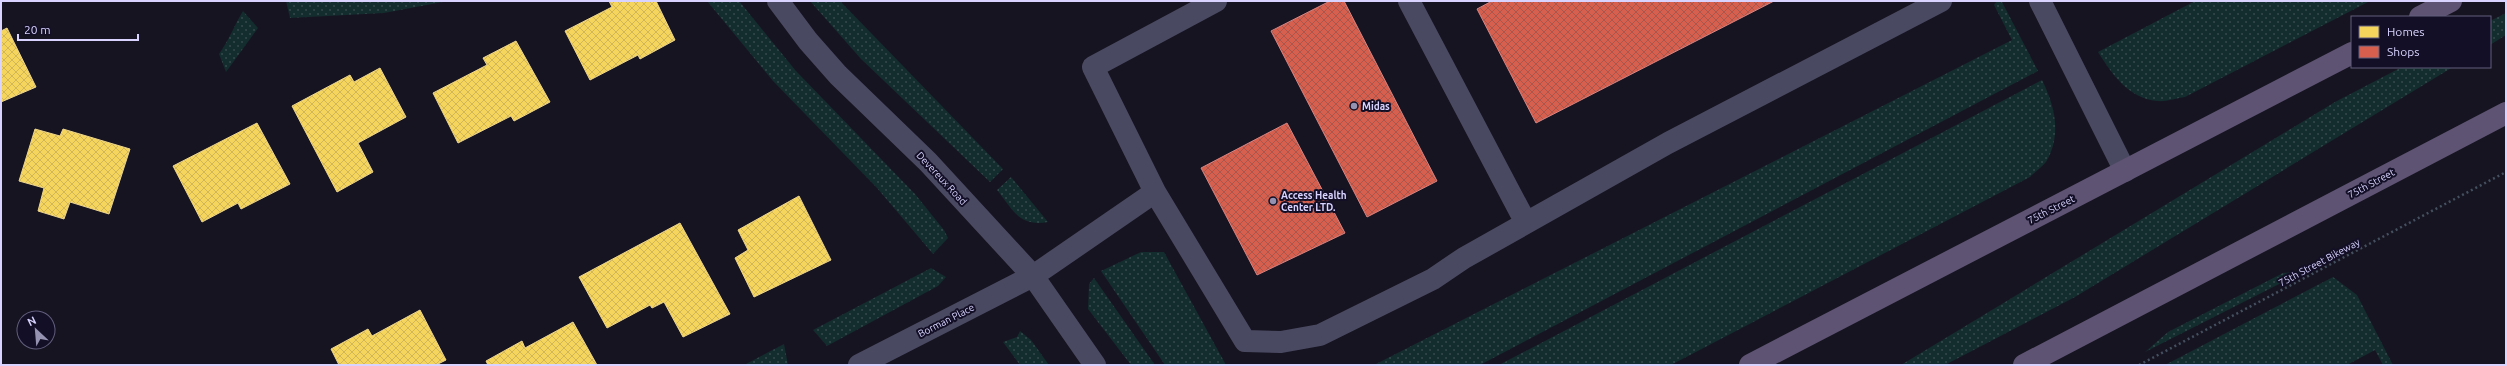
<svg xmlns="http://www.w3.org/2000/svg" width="2507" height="366" font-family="Ubuntu,sans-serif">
<defs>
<pattern id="grass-dots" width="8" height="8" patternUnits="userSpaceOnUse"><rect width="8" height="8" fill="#132c2d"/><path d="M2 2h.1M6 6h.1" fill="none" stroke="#354a4c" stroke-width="1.8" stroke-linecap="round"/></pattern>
<pattern id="homes-cross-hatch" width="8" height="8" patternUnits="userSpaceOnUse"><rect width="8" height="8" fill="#f6d55c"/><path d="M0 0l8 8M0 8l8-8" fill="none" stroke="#d2b759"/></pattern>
<pattern id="shops-cross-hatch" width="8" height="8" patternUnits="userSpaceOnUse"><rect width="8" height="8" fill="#d6604d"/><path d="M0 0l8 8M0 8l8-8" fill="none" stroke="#a9564d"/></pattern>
</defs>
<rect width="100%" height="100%" fill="#161421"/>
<path fill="url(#grass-dots)" d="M 286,1 L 448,1 L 384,13 L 290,18 Z
M 707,1 L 739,1 L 796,71 L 915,194 L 944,230 L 948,238 L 933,254 L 877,188 L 773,81 Z
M 810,1 L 840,1 L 1003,169 L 990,182 L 861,59 Z
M 1997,1 L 2002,2 L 2038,71 L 1480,365 L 1374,365 L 2012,40 L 1994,5 Z
M 2195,1 L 2370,1 L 2185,97 C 2177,98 2166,102 2157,101 C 2128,98 2112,74 2098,52 Z
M 243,11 L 258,28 L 226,72 L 219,54 C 229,40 234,26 243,11 Z
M 2506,13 L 2506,35 L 2490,45 L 2490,21 Z
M 2402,67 L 2453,67 L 2075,297 L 1945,365 L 1901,365 L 2335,102 Z
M 2042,80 C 2055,106 2062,135 2046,162 C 2042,167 2035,172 2030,177 L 1671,365 L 1499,365 Z
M 1011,177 L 1048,222 C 1019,227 1013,210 997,190 Z
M 1141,252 L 1164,252 L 1226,365 L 1165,365 L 1101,271 Z
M 931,268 L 946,277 L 938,286 L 827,346 L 813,330 Z
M 2305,271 L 2145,352 L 2168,332 L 2283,273 Z
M 2333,277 L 2357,295 L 2393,365 L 2383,365 L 2375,350 L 2347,365 L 2165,365 Z
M 1094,278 L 1155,365 L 1131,365 L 1088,309 L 1089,284 Z
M 1020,331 L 1031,340 L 1049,365 L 1020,365 L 1003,342 L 1017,337 Z
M 784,344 L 788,365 L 744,365 Z"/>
<path fill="url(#homes-cross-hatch)" stroke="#edd58d" d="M 609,1 L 656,1 L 675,40 L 640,59 L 638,55 L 590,80 L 565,31 L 612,7 Z
M 7,28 L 36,87 L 1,102 L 1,31 Z
M 516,41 L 550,102 L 514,121 L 511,116 L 458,143 L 433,93 L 487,65 L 483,58 Z
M 380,68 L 406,117 L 358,143 L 373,172 L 337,192 L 292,106 L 350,75 L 354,82 Z
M 257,123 L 290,184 L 241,209 L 238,203 L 202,222 L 173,166 Z
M 35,129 L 60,136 L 63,129 L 130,149 L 109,214 L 70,202 L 64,219 L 38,211 L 44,188 L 19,181 Z
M 799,196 L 831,260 L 754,297 L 735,258 L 748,250 L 738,230 Z
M 680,223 L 730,314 L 683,337 L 664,302 L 652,308 L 650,305 L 607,328 L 579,277 Z
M 420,310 L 446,360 L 436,365 L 339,365 L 331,349 L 368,329 L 372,336 Z
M 573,322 L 597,365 L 488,365 L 486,361 L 522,341 L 525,348 Z"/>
<path fill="url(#shops-cross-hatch)" stroke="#d78382" d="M 1330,1 L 1344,1 L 1437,181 L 1367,217 L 1271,31 Z
M 1492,1 L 1774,1 L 1536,123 L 1477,9 Z
M 1287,123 L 1345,233 L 1257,275 L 1201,168 Z"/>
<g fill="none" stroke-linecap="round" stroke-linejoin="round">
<path stroke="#44505f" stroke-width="2.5" stroke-dasharray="2 3" stroke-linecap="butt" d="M 2139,365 L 2506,172"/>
<path stroke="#4a4962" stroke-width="22" d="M 778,1 L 808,41 L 838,75 L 928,162 L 1033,276 L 1095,365
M 1409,1 L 1526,223
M 2040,1 L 2125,171
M 1155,192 L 1245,341 L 1281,342 L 1320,335 L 1433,279 L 1464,258 L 1668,143 L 1941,1
M 859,365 L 1033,276 L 1155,192 L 1093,67 L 1216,1"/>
<path stroke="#5e5373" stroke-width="22" d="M 2420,17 L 2451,1
M 1750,365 L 2352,53
M 2024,365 L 2506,113"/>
</g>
<g fill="#9591b1" stroke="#130f26" stroke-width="1.5">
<circle cx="1354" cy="106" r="4"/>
<circle cx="1273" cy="201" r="4"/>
</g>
<g text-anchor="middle" stroke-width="4" stroke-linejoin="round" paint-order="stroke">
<g font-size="10" font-weight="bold" fill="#d9d4ff" stroke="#130f26" text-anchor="start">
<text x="1362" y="110">Midas</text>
<text x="1281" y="199">Access Health<tspan x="1281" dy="12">Center LTD.</tspan></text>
</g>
<g font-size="10" fill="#d9d4ff" stroke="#130f26">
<text transform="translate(942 178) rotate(47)" y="4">Devereux Road</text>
<text transform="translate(2371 183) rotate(-28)" y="4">75th Street</text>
<text transform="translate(2051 209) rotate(-27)" y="4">75th Street</text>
<text transform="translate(2319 262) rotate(-28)" y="4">75th Street Bikeway</text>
<text transform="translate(946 320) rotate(-27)" y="4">Borman Place</text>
</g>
</g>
<rect width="2507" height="366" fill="none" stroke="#d9d4ff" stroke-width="4"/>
<rect x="2351" y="16" width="140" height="52" fill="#130f26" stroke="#625e7d"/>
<rect x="2359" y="26" width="20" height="12" fill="#f6d55c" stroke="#625e7d"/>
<text x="2387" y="36" font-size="12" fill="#d9d4ff">Homes</text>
<rect x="2359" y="46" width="20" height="12" fill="#d6604d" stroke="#625e7d"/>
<text x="2387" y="56" font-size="12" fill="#d9d4ff">Shops</text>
<g transform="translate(36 330) rotate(334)"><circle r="19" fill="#130f26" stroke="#625e7d"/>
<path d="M0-3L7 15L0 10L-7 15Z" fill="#9591b1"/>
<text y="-6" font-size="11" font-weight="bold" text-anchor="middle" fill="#d9d4ff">N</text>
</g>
<path d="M18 34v6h120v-6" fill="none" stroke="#d9d4ff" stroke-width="2"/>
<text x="24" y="34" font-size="12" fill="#d9d4ff" stroke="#130f26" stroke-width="3" paint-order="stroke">20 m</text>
</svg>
